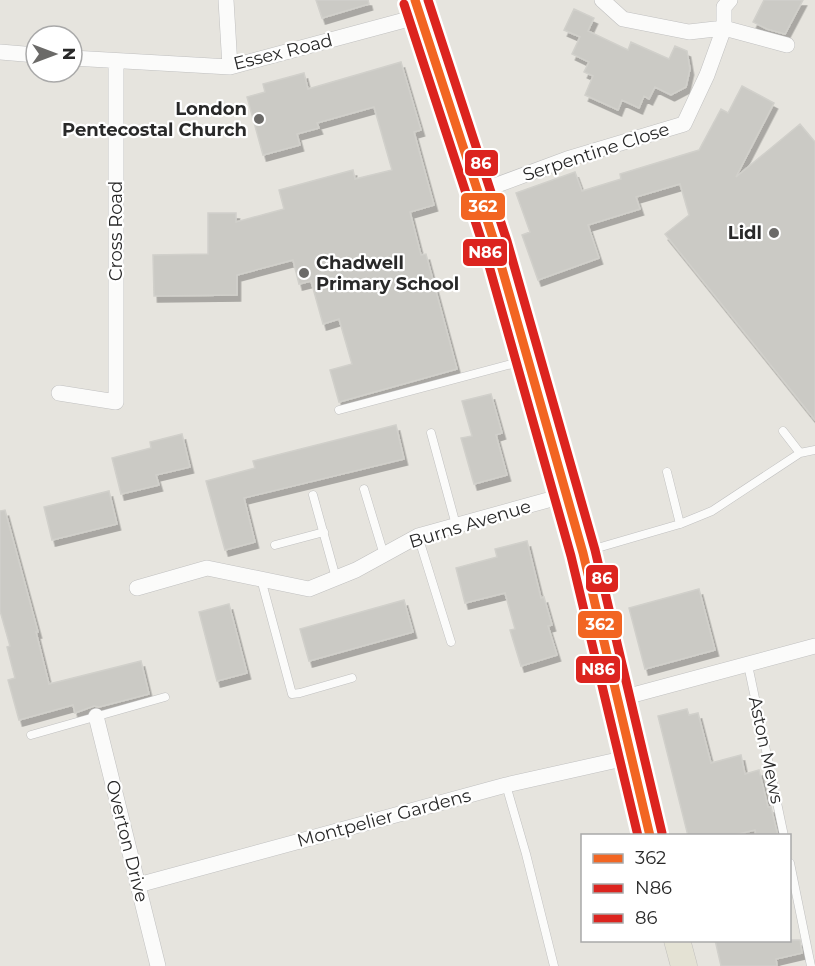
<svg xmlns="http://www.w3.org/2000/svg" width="815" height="966" font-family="Montserrat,sans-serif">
<defs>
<filter id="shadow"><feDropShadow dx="3.5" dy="6" stdDeviation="0" flood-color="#0004"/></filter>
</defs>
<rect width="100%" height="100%" fill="#e6e4de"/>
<path fill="#cbcac5" stroke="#d1d0cb" stroke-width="1.5" filter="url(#shadow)" d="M 316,0 L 368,0 L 369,4 L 322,18 Z
M 764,0 L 803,0 L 785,34 L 767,29 L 753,22 Z
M 574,9 L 594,18 L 588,31 L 628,50 L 631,42 L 669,59 L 675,46 L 687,51 L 690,69 L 686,87 L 671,95 L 655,87 L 649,99 L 644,96 L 639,108 L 622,100 L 618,110 L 585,95 L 593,76 L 584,72 L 589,62 L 572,54 L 580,37 L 564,30 Z
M 401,62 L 421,130 L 414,132 L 434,205 L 410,212 L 421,255 L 426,254 L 457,369 L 339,402 L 330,370 L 352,364 L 339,319 L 323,324 L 311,281 L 299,284 L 293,260 L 237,275 L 237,295 L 154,296 L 153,255 L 208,254 L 208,213 L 236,213 L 236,222 L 284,209 L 279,190 L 353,170 L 355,179 L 392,170 L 374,107 L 317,123 L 319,128 L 297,134 L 300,145 L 263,155 L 247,97 L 265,92 L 263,84 L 304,73 L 308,89 Z
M 742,86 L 774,103 L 736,177 L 800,124 L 815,142 L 815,420 L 665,234 L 689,215 L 680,184 L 636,197 L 640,209 L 588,225 L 599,258 L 538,280 L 522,235 L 530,232 L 516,193 L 575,172 L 582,191 L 621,179 L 620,174 L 699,150 L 721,109 L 728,113 Z
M 491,394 L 502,433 L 496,435 L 507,475 L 474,484 L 461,438 L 472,436 L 462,401 Z
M 396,425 L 404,459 L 244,498 L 255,542 L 225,550 L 206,481 L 255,468 L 253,461 Z
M 182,434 L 190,467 L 156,475 L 159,485 L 121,494 L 112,458 L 151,448 L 150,442 Z
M 109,491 L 117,524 L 52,540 L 44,507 Z
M 5,510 L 38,632 L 36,632 L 49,684 L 141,661 L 149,694 L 99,707 L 94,706 L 75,713 L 73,705 L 19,720 L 8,680 L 15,678 L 7,647 L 10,646 L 0,611 L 0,511 Z
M 527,541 L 541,598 L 544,597 L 552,625 L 548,626 L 557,655 L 521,666 L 510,630 L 515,629 L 505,593 L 465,603 L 456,568 L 497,557 L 495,549 Z
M 699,589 L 715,650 L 645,669 L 629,608 Z
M 404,600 L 413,632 L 309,661 L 300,629 Z
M 229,604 L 247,673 L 217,681 L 199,612 Z
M 687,709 L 689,715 L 698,713 L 711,763 L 741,755 L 745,774 L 759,770 L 768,807 L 771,807 L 778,836 L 756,836 L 755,830 L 731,836 L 688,836 L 658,716 Z
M 715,940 L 800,940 L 802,953 L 776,959 L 777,966 L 721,966 Z"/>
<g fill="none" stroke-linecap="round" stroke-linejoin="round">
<g stroke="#c0c0c0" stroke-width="9">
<path id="lane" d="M 339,410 L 523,361
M 431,433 L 456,525
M 800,453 L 815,450
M 667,472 L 680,524
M 364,489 L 384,555
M 313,495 L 336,578
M 418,536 L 451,642
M 275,545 L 324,532
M 587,551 L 680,524 L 712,511 L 800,453 L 783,431
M 261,579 L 292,694 L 300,693 L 352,678
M 748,665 L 784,836
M 31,735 L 165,697
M 506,785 L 526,854 L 554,966
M 790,863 L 811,966"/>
</g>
<g stroke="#c0c0c0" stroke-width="16">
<path id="street" d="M 226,0 L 230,67
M 602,0 L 623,19 L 689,32 L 724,28 L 787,45
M 0,52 L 36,55
M 72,58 L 230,67 L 420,16
M 478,192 L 567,159 L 684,124 L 707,75 L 724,28 L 724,7 L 730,0
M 59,393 L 116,402 L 116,61
M 137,588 L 207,568 L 309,589 L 356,570 L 418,536 L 566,495
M 618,699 L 815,646
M 96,716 L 158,966
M 138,885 L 506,785 L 631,757"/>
</g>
<g stroke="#bfbebc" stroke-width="27">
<path id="primary" d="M 415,0 L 495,244 L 583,553 L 650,836
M 677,940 L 684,966"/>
</g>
<use href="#lane" stroke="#fbfbfa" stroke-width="8"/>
<use href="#street" stroke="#fbfbfa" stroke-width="15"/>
<use href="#primary" stroke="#e4e2d4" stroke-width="26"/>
<g stroke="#fff" stroke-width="14">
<path id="bus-1" d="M 415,0 L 495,244 L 583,553 L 650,836"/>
</g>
<g stroke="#fff" stroke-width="14">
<path id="bus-2" d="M 404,4 L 484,248 L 571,556 L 638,836"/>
</g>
<g stroke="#fff" stroke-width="14">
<path id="bus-3" d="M 428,0 L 507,241 L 595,550 L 662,833"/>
</g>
<use href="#bus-1" stroke="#f26522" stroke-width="9"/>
<use href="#bus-2" stroke="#dc241f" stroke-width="9"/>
<use href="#bus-3" stroke="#dc241f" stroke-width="9"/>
</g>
<g fill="#6b6a68" stroke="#fff" stroke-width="2">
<circle cx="259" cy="119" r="6"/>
<circle cx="774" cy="233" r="6"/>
<circle cx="304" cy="273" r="6"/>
</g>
<g text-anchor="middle" stroke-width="4.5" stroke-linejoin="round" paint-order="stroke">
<g font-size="18" fill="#292929" stroke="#fff">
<text transform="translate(283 52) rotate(-14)" y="6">Essex Road</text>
<text transform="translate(596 152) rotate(-18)" y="6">Serpentine Close</text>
<text transform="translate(116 231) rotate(-90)" y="6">Cross Road</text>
<text transform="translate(470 524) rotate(-17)" y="6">Burns Avenue</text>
<text transform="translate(766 750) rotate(78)" y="6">Aston Mews</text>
<text transform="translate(384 818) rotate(-15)" y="6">Montpelier Gardens</text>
<text transform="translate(127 841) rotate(76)" y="6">Overton Drive</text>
</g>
<g font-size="18" font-weight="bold" fill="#292929" stroke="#fff" text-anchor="end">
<text x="247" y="115">London<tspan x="247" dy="21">Pentecostal Church</tspan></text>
<text x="762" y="239">Lidl</text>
<text x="316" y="269" text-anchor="start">Chadwell<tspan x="316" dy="21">Primary School</tspan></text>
</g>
</g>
<g stroke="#fff" stroke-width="2">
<rect x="464" y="149" width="35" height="28" rx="6" fill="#dc241f"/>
<rect x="460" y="192" width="46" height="29" rx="6" fill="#f26522"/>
<rect x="462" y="238" width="46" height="29" rx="6" fill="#dc241f"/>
<rect x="585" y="564" width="34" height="29" rx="6" fill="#dc241f"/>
<rect x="577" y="610" width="46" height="29" rx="6" fill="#f26522"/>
<rect x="575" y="655" width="46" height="29" rx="6" fill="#dc241f"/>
</g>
<g font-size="16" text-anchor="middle" font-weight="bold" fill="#fff">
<text x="481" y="169">86</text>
<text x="483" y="212">362</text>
<text x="485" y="258">N86</text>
<text x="602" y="584">86</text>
<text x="600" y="630">362</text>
<text x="598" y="675">N86</text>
</g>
<rect x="581" y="834" width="210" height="108" fill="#ffffff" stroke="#a9a9a9" stroke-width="1.5"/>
<rect x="593" y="854" width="30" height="9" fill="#f26522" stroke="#a9a9a9" stroke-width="1.5"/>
<text x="635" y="864" font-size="18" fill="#292929">362</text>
<rect x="593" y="884" width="30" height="9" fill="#dc241f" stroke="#a9a9a9" stroke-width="1.5"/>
<text x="635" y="894" font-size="18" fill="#292929">N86</text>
<rect x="593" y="914" width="30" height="9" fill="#dc241f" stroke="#a9a9a9" stroke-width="1.5"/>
<text x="635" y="924" font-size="18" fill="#292929">86</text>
<g transform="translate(54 54) rotate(90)"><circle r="28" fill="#ffffff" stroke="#a9a9a9" stroke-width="1.5"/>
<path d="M0-4.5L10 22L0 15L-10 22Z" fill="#6b6a68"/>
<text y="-9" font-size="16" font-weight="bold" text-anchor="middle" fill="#292929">N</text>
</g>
</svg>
